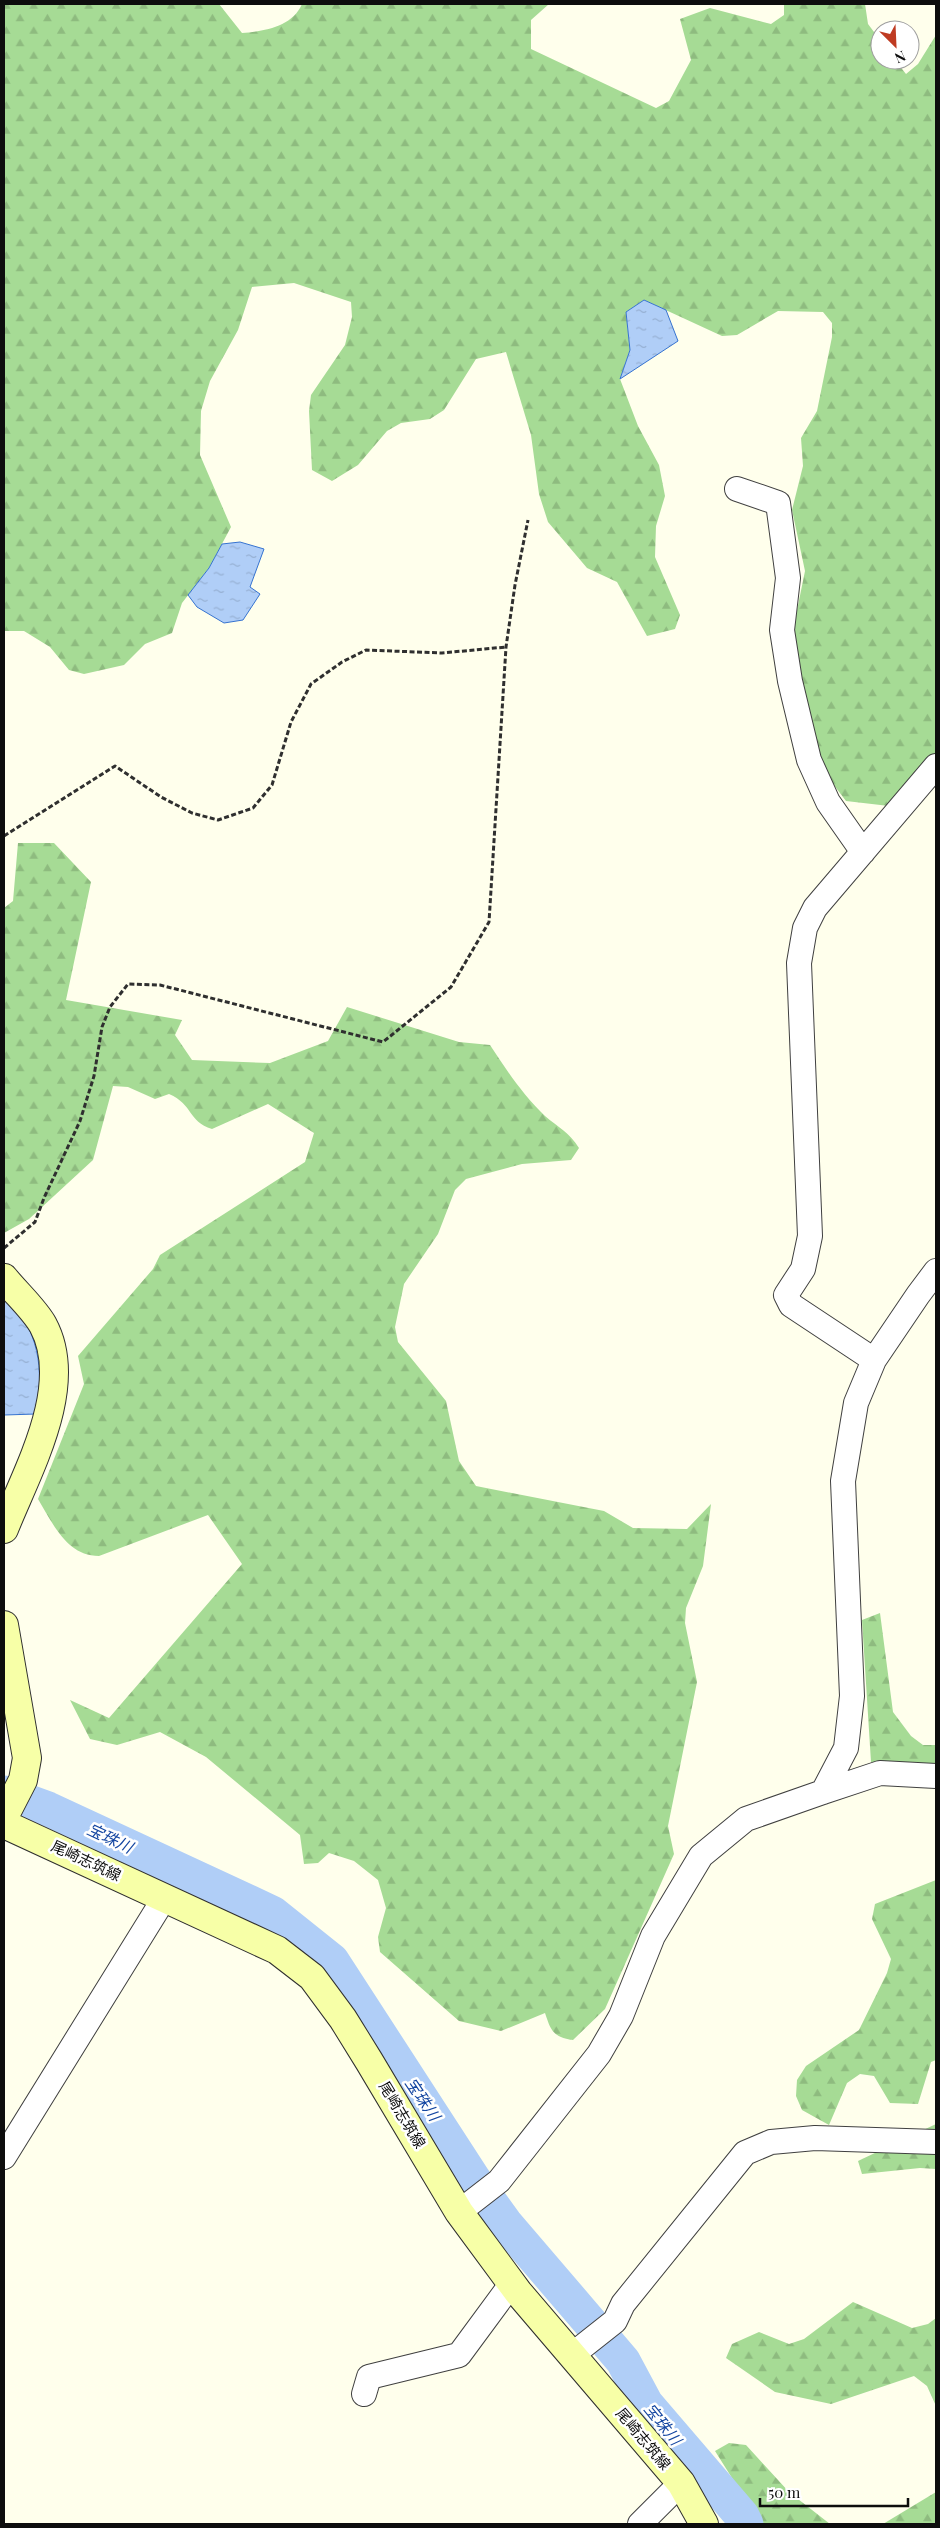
<svg xmlns="http://www.w3.org/2000/svg" width="940" height="2528" font-family="'Playfair Display','Noto Sans JP',serif">
<defs>
<pattern id="forest-firs" width="22" height="20" patternUnits="userSpaceOnUse" patternTransform="scale(1.25)"><rect width="22" height="20" fill="#a6db95"/><path d="M5 1l3.5 6h-7zM16 11l3.5 6h-7z" fill="#8ebb7f"/></pattern>
<pattern id="water-ripples" width="26" height="14" patternUnits="userSpaceOnUse" patternTransform="scale(1.25)"><rect width="26" height="14" fill="#b0cef7"/><path d="M2 4q2-2 4 0t4 0M15 11q2-2 4 0t4 0" fill="none" stroke="#96b0d3"/></pattern>
</defs>
<rect width="100%" height="100%" fill="#ffffec"/>
<path fill="url(#forest-firs)" d="M 4,4 L 219,4 L 242,33 C 265,31 292,27 302,4 L 549,4 L 531,20 L 531,49 L 656,108 L 669,101 L 691,60 L 680,19 L 710,8 L 771,24 L 784,15 L 784,4 L 865,4 L 868,24 L 880,40 L 880,60 L 895,60 L 906,74 L 918,64 L 936,35 L 936,758 L 889,806 L 846,801 L 827,776 L 804,721 L 793,630 L 805,571 L 792,510 L 803,466 L 801,438 L 817,411 L 832,337 L 832,323 L 823,312 L 778,311 L 737,335 L 722,336 L 644,300 L 626,312 L 630,350 L 620,379 L 638,426 L 659,465 L 665,496 L 656,526 L 655,557 L 680,615 L 675,629 L 647,636 L 617,582 L 587,568 L 548,522 L 539,494 L 531,435 L 506,352 L 476,359 L 444,410 L 430,419 L 401,423 L 387,431 L 358,465 L 332,481 L 312,470 L 309,411 L 311,395 L 345,345 L 352,317 L 351,302 L 294,283 L 252,287 L 238,330 L 210,381 L 201,411 L 200,455 L 231,527 L 209,568 L 182,603 L 172,633 L 145,644 L 124,665 L 84,674 L 69,670 L 50,647 L 24,631 L 4,631 Z
M 18,843 L 54,843 L 91,882 L 66,1000 L 182,1020 L 175,1035 L 192,1060 L 270,1063 L 328,1041 L 347,1007 L 459,1042 L 490,1045 C 507,1071 523,1095 545,1116 C 559,1128 569,1132 579,1148 L 571,1160 L 522,1164 L 466,1179 L 455,1190 L 438,1234 L 404,1284 L 395,1327 L 398,1342 L 446,1401 L 459,1461 L 476,1486 L 604,1511 L 633,1528 L 687,1529 L 711,1504 L 703,1566 L 686,1608 L 685,1623 L 697,1682 L 668,1826 L 674,1854 L 605,2009 L 573,2040 C 553,2037 551,2031 545,2013 L 501,2031 L 459,2021 L 380,1952 L 378,1937 L 386,1908 L 378,1880 L 354,1861 L 329,1853 L 318,1863 L 304,1864 L 300,1835 L 206,1757 L 160,1732 L 117,1745 L 90,1739 L 70,1700 L 109,1718 L 242,1564 L 208,1515 L 99,1556 C 67,1556 53,1524 38,1499 L 84,1384 L 78,1356 L 153,1269 L 160,1255 L 305,1162 L 314,1133 L 268,1104 L 212,1129 C 187,1121 194,1105 169,1094 L 155,1099 L 128,1087 L 113,1086 L 93,1160 L 29,1219 L 4,1233 L 4,908 L 13,901 Z
M 880,1613 L 893,1712 L 911,1736 L 923,1745 L 936,1745 L 936,1768 L 871,1762 L 862,1620 Z
M 936,1880 L 936,2060 L 931,2062 L 918,2104 L 890,2103 L 874,2076 L 860,2074 L 847,2083 L 829,2125 L 802,2110 L 796,2096 L 797,2080 L 806,2066 L 859,2030 L 887,1973 L 891,1959 L 872,1919 L 875,1904 Z
M 936,2124 L 936,2169 L 920,2168 L 862,2174 L 858,2161 Z
M 853,2302 L 912,2328 L 928,2324 L 936,2318 L 936,2406 L 927,2386 L 914,2376 L 831,2404 L 775,2392 L 726,2358 L 732,2344 L 759,2332 L 789,2344 L 804,2339 Z
M 729,2443 L 746,2445 L 789,2492 L 830,2524 L 761,2524 L 715,2451 Z
M 936,2492 L 936,2524 L 883,2524 Z"/>
<path fill="url(#water-ripples)" stroke="#3673d0" d="M 644,300 L 666,310 L 678,341 L 620,379 L 630,350 L 626,312 Z
M 240,542 L 264,549 L 250,587 L 260,594 L 243,620 L 224,623 L 197,607 L 188,595 L 209,568 L 222,544 Z
M 4,1297 C 40,1328 44,1370 36,1414 L 4,1415 Z"/>
<g fill="none" stroke-linecap="round" stroke-linejoin="round">
<path stroke="#b0cef7" stroke-width="35" d="M 4,1793 L 48,1809 L 272,1913 L 332,1961 L 474,2180 L 505,2223 L 623,2361 L 646,2404 L 742,2516 L 746,2524"/>
<g stroke="#404040" stroke-width="26">
<path id="street" d="M 737,489 L 778,503 L 788,578 L 782,630 L 790,681 L 809,760 L 828,802 L 863,852
M 874,1360 L 791,1305 L 786,1295 L 803,1269 L 810,1236 L 799,963 L 805,928 L 815,908 L 936,766
M 823,1792 L 846,1748 L 852,1696 L 843,1481 L 856,1403 L 874,1360 L 918,1295 L 936,1271
M 4,2157 L 165,1897
M 459,2212 L 499,2181 L 599,2054 L 621,2016 L 653,1936 L 701,1856 L 746,1819 L 823,1792 L 880,1773 L 936,1776
M 572,2355 L 615,2321 L 623,2304 L 745,2153 L 771,2142 L 815,2138 L 936,2142
M 364,2394 L 369,2377 L 459,2355 L 512,2283
M 640,2524 L 681,2483"/>
</g>
<g stroke="#2f2f2f" stroke-width="30">
<path id="secondary" d="M 4,1278 C 16,1293 34,1309 43,1325 C 76,1386 27,1471 4,1529
M 4,1625 L 27,1758 L 23,1780 L 4,1817
M 4,1824 L 277,1950 L 312,1977 L 343,2019 L 369,2061 L 459,2212 L 518,2292 L 681,2483 L 704,2524"/>
</g>
<path stroke="#2f2f2f" stroke-width="3" stroke-dasharray="5 2.5" stroke-linecap="butt" d="M 4,836 L 115,766 L 161,797 L 192,813 L 218,820 L 253,808 L 272,785 L 291,722 L 311,684 L 342,662 L 366,650 L 442,653 L 506,647
M 4,1248 L 35,1222 L 44,1198 L 80,1121 L 94,1076 L 102,1027 L 110,1007 L 128,984 L 160,985 L 383,1042 L 451,987 L 489,922 L 506,647 L 515,585 L 528,520"/>
<use href="#street" stroke="#fff" stroke-width="24"/>
<use href="#secondary" stroke="#f7ffa7" stroke-width="28"/>
</g>
<g text-anchor="middle" stroke-width="5" stroke-linejoin="round" paint-order="stroke">
<g font-size="15" fill="#0d0d0d" stroke="#fff">
<text transform="translate(86 1861) rotate(25)" y="5">尾崎志筑線</text>
<text transform="translate(402 2115) rotate(59)" y="5">尾崎志筑線</text>
<text transform="translate(643 2439) rotate(50)" y="5">尾崎志筑線</text>
</g>
<g font-size="16" font-style="italic" fill="#1446a1" stroke="#fff">
<text transform="translate(110 1838) rotate(25)" y="6">宝珠川</text>
<text transform="translate(423 2099) rotate(56)" y="6">宝珠川</text>
<text transform="translate(663 2424) rotate(51)" y="6">宝珠川</text>
</g>
</g>
<rect width="940" height="2528" fill="none" stroke="#0d0d0d" stroke-width="10"/>
<g transform="translate(895 45) rotate(156)"><circle r="24" fill="#ffffff" stroke="#9e9e9e"/>
<path d="M0-4L9 19L0 12L-9 19Z" fill="#bf3b22"/>
<text y="-8" font-size="14" font-weight="bold" text-anchor="middle" fill="#0d0d0d">N</text>
</g>
<path d="M760 2498v8h148v-8" fill="none" stroke="#0d0d0d" stroke-width="2.5"/>
<text x="768" y="2498" font-size="15" fill="#0d0d0d" stroke="#ffffff" stroke-width="4" paint-order="stroke">50 m</text>
</svg>
